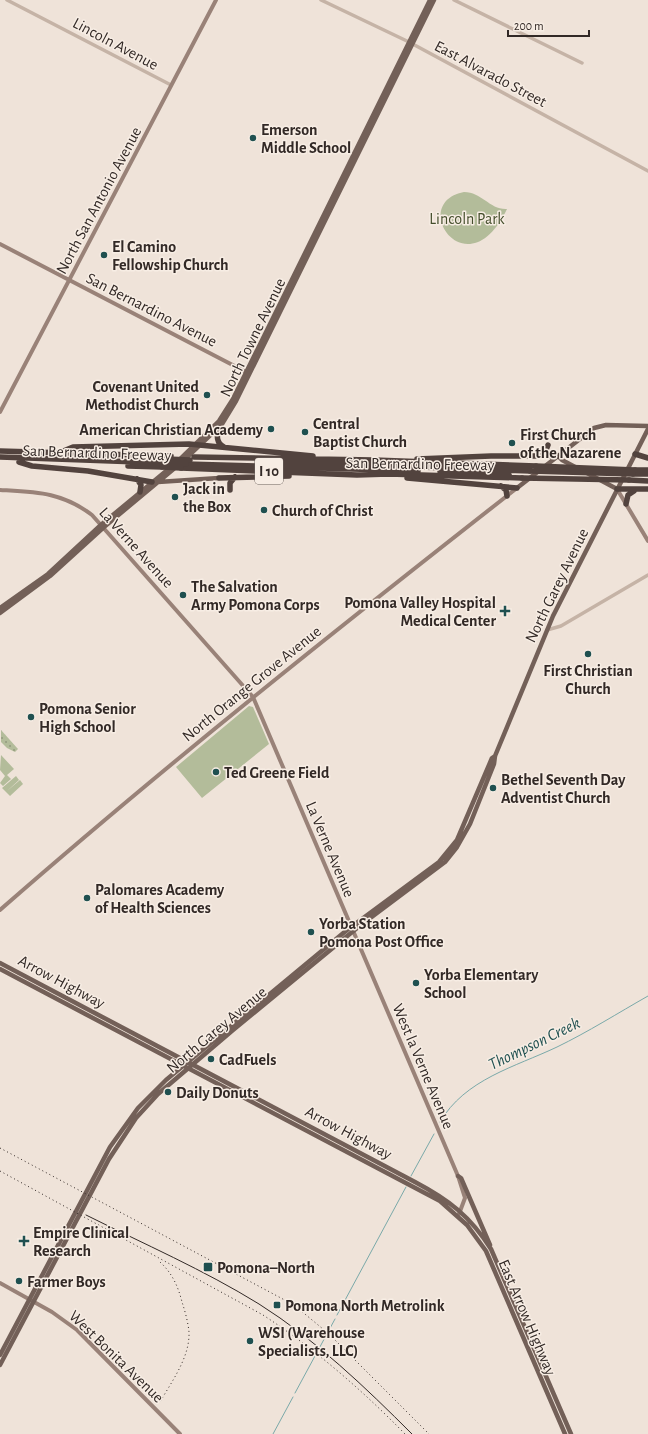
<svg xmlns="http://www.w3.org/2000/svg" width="648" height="1434" font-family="'Alegreya Sans',sans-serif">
<defs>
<pattern id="grass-dots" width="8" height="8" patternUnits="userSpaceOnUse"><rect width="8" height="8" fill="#b3bc9a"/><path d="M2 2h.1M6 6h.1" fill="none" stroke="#92997d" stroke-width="1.8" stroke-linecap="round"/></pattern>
</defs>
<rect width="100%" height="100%" fill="#efe3d9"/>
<path fill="url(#grass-dots)" d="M 1,730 L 18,749 L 15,752 L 7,748 L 1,742 Z"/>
<path fill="#b3bc9a" d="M 464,192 C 482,192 490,210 507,209 C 467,292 407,203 464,192 Z
M 249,706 L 253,707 L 269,744 L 202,798 L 176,767 Z
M 1,755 L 14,769 L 7,775 L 11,779 L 3,786 L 0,783 L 5,776 L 0,770 Z
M 16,776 L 19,780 L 7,791 L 20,780 L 23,784 L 10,796 L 2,788 Z"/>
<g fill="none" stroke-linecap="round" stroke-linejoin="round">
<path stroke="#7aa9a9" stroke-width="1" d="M 440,1122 C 465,1079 515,1067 557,1047 C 588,1032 618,1013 648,996
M 411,1176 L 434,1134
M 337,1315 L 406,1187
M 295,1393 L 335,1319
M 273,1434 L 293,1397"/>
<path stroke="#c5b3a6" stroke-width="3.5" d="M 7,0 L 171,85
M 321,0 L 409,42 L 648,171
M 454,0 L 582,63
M 547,630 L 561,626 L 648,575"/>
<path stroke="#998278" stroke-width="4" d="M 0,244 L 248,373
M 0,412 L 216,0
M 617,489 L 648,541
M 0,490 C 36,492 62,492 92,515 L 253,697 L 458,1176 L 465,1198 L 459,1214
M 0,910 C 168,763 342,625 517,488
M 0,1283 L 52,1312 L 77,1330 L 180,1434"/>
<path stroke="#736058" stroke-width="4.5" d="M 558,456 L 562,460 L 577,468
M 184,460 L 222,424 L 236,401 L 434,0
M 178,461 L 219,421 L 233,399 L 430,0
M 587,473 L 617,489
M 158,482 L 219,478
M 517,488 L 594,428 L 606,425 L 648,426
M 0,608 L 48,574 L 102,524 L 171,467
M 0,613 L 50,576 L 104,527 L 176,467
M 0,963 L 415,1182 C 449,1200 470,1216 491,1249 L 571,1434
M 0,969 L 440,1201 L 467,1225 L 486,1251 L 565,1434
M 458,1176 L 461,1178 L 490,1245
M 0,1355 L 110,1147 L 138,1108 L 166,1080 L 347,930 L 439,862 L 457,840 L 492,758 L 495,756
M 0,1365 L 109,1159 L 136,1118 L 158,1094 L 233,1030 L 357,928 L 445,862 L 457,847 L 470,824 L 494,764 L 495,756 L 553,616 L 648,429"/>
<path stroke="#52433e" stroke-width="5.5" d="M 218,428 C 217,436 216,443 224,447
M 0,451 L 171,456
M 61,452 L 73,447 L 189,444 L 313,456
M 635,454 L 648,458
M 544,455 L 548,445
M 0,457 L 166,463
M 194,457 L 374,460 L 536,466
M 417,459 L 491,456 L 558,456
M 19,462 L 32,466 L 88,471 L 152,482
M 277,462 L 530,471
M 186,464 L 418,471
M 128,466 L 162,467
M 181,468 L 357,475 L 389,474 L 522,478
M 635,470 L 648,470
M 440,471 L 506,473 L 509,475
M 633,474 L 648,474
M 219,478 L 289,476
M 407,478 L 517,488
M 137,479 L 141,485 L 140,492
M 629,480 L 648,481
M 501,486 L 506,490 L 507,496
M 617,489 L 648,489
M 230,490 L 230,483 L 235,477
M 626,504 L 628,495 L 634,491"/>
<path stroke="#322926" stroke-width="1" d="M 86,1215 C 144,1244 204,1270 259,1304 C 316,1340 365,1387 412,1434"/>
<path stroke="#322926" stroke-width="1" stroke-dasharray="1 3" stroke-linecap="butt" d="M 0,1148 L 294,1305 L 329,1334 L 429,1434
M 0,1171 L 263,1315 C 315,1349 362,1390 405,1434
M 160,1262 C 172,1273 178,1286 182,1302 C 185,1311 188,1322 189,1332 C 190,1357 172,1381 160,1402"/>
<path stroke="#52433e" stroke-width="5.5" d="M 167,459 L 190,460
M 166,463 L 186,464
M 536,466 L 635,470
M 162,467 L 181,468
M 530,471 L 633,474
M 522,478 L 629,480"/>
</g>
<g fill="#1f5050" stroke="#f7ede4" stroke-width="1.5">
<circle cx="253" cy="138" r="4"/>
<circle cx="104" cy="255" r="4"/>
<circle cx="207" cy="395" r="4"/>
<circle cx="271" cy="429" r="4"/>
<circle cx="305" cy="432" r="4"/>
<circle cx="512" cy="443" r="4"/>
<circle cx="175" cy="497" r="4"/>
<circle cx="264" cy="510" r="4"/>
<circle cx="183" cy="595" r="4"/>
<path d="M503 605h4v4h4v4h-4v4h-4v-4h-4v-4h4z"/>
<circle cx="588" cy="654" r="4"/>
<circle cx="31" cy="717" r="4"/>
<circle cx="216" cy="772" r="4"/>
<circle cx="493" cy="788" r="4"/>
<circle cx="87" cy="898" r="4"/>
<circle cx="311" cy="932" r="4"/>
<circle cx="416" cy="983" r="4"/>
<circle cx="211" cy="1059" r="4"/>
<circle cx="168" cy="1092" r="4"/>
<path d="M22 1235h4v4h4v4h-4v4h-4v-4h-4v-4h4z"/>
<rect x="203" y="1262" width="10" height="10" rx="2"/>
<circle cx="19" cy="1281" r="4"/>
<rect x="273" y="1301" width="8" height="8" rx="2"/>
<circle cx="250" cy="1341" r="4"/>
</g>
<g text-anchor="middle" stroke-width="3" stroke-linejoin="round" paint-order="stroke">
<rect fill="#f7ede4" stroke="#6d645f" stroke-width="1" x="255" y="458" width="28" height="26" rx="3"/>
<g font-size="15" font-weight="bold" fill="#322926">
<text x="269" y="476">I 10</text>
</g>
<g font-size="16" fill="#322926" stroke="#f7ede4">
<text transform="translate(116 43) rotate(28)" y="6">Lincoln Avenue</text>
<text transform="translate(491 73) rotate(28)" y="6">East Alvarado Street</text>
<text transform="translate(98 200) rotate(-62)" y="6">North San Antonio Avenue</text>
<text transform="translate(152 309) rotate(27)" y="6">San Bernardino Avenue</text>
<text transform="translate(252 337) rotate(-64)" y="6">North Towne Avenue</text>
<text transform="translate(97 452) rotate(2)" y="6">San Bernardino Freeway</text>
<text transform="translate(420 463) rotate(1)" y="6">San Bernardino Freeway</text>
<text transform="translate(137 547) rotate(48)" y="6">La Verne Avenue</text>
<text transform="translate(556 585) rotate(-64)" y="6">North Garey Avenue</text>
<text transform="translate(251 683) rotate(-39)" y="6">North Orange Grove Avenue</text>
<text transform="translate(331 849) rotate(67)" y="6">La Verne Avenue</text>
<text transform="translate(62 981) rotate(28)" y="6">Arrow Highway</text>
<text transform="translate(216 1029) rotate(-40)" y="6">North Garey Avenue</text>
<text transform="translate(424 1066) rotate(67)" y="6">West la Verne Avenue</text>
<text transform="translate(349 1132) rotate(28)" y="6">Arrow Highway</text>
<text transform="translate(528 1317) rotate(67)" y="6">East Arrow Highway</text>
<text transform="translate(117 1356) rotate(44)" y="6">West Bonita Avenue</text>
</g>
<g font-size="16" font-weight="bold" fill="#322926" stroke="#f7ede4" text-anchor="start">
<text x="261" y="135">Emerson<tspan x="261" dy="18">Middle School</tspan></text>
<text x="112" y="252">El Camino<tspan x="112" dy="18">Fellowship Church</tspan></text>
<text x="199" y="392" text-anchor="end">Covenant United<tspan x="199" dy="18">Methodist Church</tspan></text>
<text x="313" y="429">Central<tspan x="313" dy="18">Baptist Church</tspan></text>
<text x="263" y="435" text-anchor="end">American Christian Academy</text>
<text x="520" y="440">First Church<tspan x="520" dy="18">of the Nazarene</tspan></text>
<text x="183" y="494">Jack in<tspan x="183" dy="18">the Box</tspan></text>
<text x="272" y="516">Church of Christ</text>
<text x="191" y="592">The Salvation<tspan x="191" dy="18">Army Pomona Corps</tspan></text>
<text x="496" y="608" text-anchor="end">Pomona Valley Hospital<tspan x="496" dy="18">Medical Center</tspan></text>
<text x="588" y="676" text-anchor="middle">First Christian<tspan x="588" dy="18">Church</tspan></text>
<text x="39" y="714">Pomona Senior<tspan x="39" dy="18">High School</tspan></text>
<text x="224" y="778">Ted Greene Field</text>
<text x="501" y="785">Bethel Seventh Day<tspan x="501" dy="18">Adventist Church</tspan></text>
<text x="95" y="895">Palomares Academy<tspan x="95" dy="18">of Health Sciences</tspan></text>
<text x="319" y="929">Yorba Station<tspan x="319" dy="18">Pomona Post Office</tspan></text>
<text x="424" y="980">Yorba Elementary<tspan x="424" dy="18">School</tspan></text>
<text x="219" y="1065">CadFuels</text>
<text x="176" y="1098">Daily Donuts</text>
<text x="33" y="1238">Empire Clinical<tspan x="33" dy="18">Research</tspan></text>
<text x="217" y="1273">Pomona–North</text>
<text x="27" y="1287">Farmer Boys</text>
<text x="285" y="1311">Pomona North Metrolink</text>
<text x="258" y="1338">WSI (Warehouse<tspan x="258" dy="18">Specialists, LLC)</tspan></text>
</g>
<g font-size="16" fill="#444e2c" stroke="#f7ede4">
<text x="467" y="224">Lincoln Park</text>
</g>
<g font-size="17" font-style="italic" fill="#1f5050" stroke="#f7ede4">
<text transform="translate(534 1043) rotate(-26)" y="6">Thompson Creek</text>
</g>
</g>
<path d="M508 30v6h81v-6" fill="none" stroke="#322926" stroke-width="2"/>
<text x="514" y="30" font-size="12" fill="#322926" stroke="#f7ede4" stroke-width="3" paint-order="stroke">200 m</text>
</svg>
